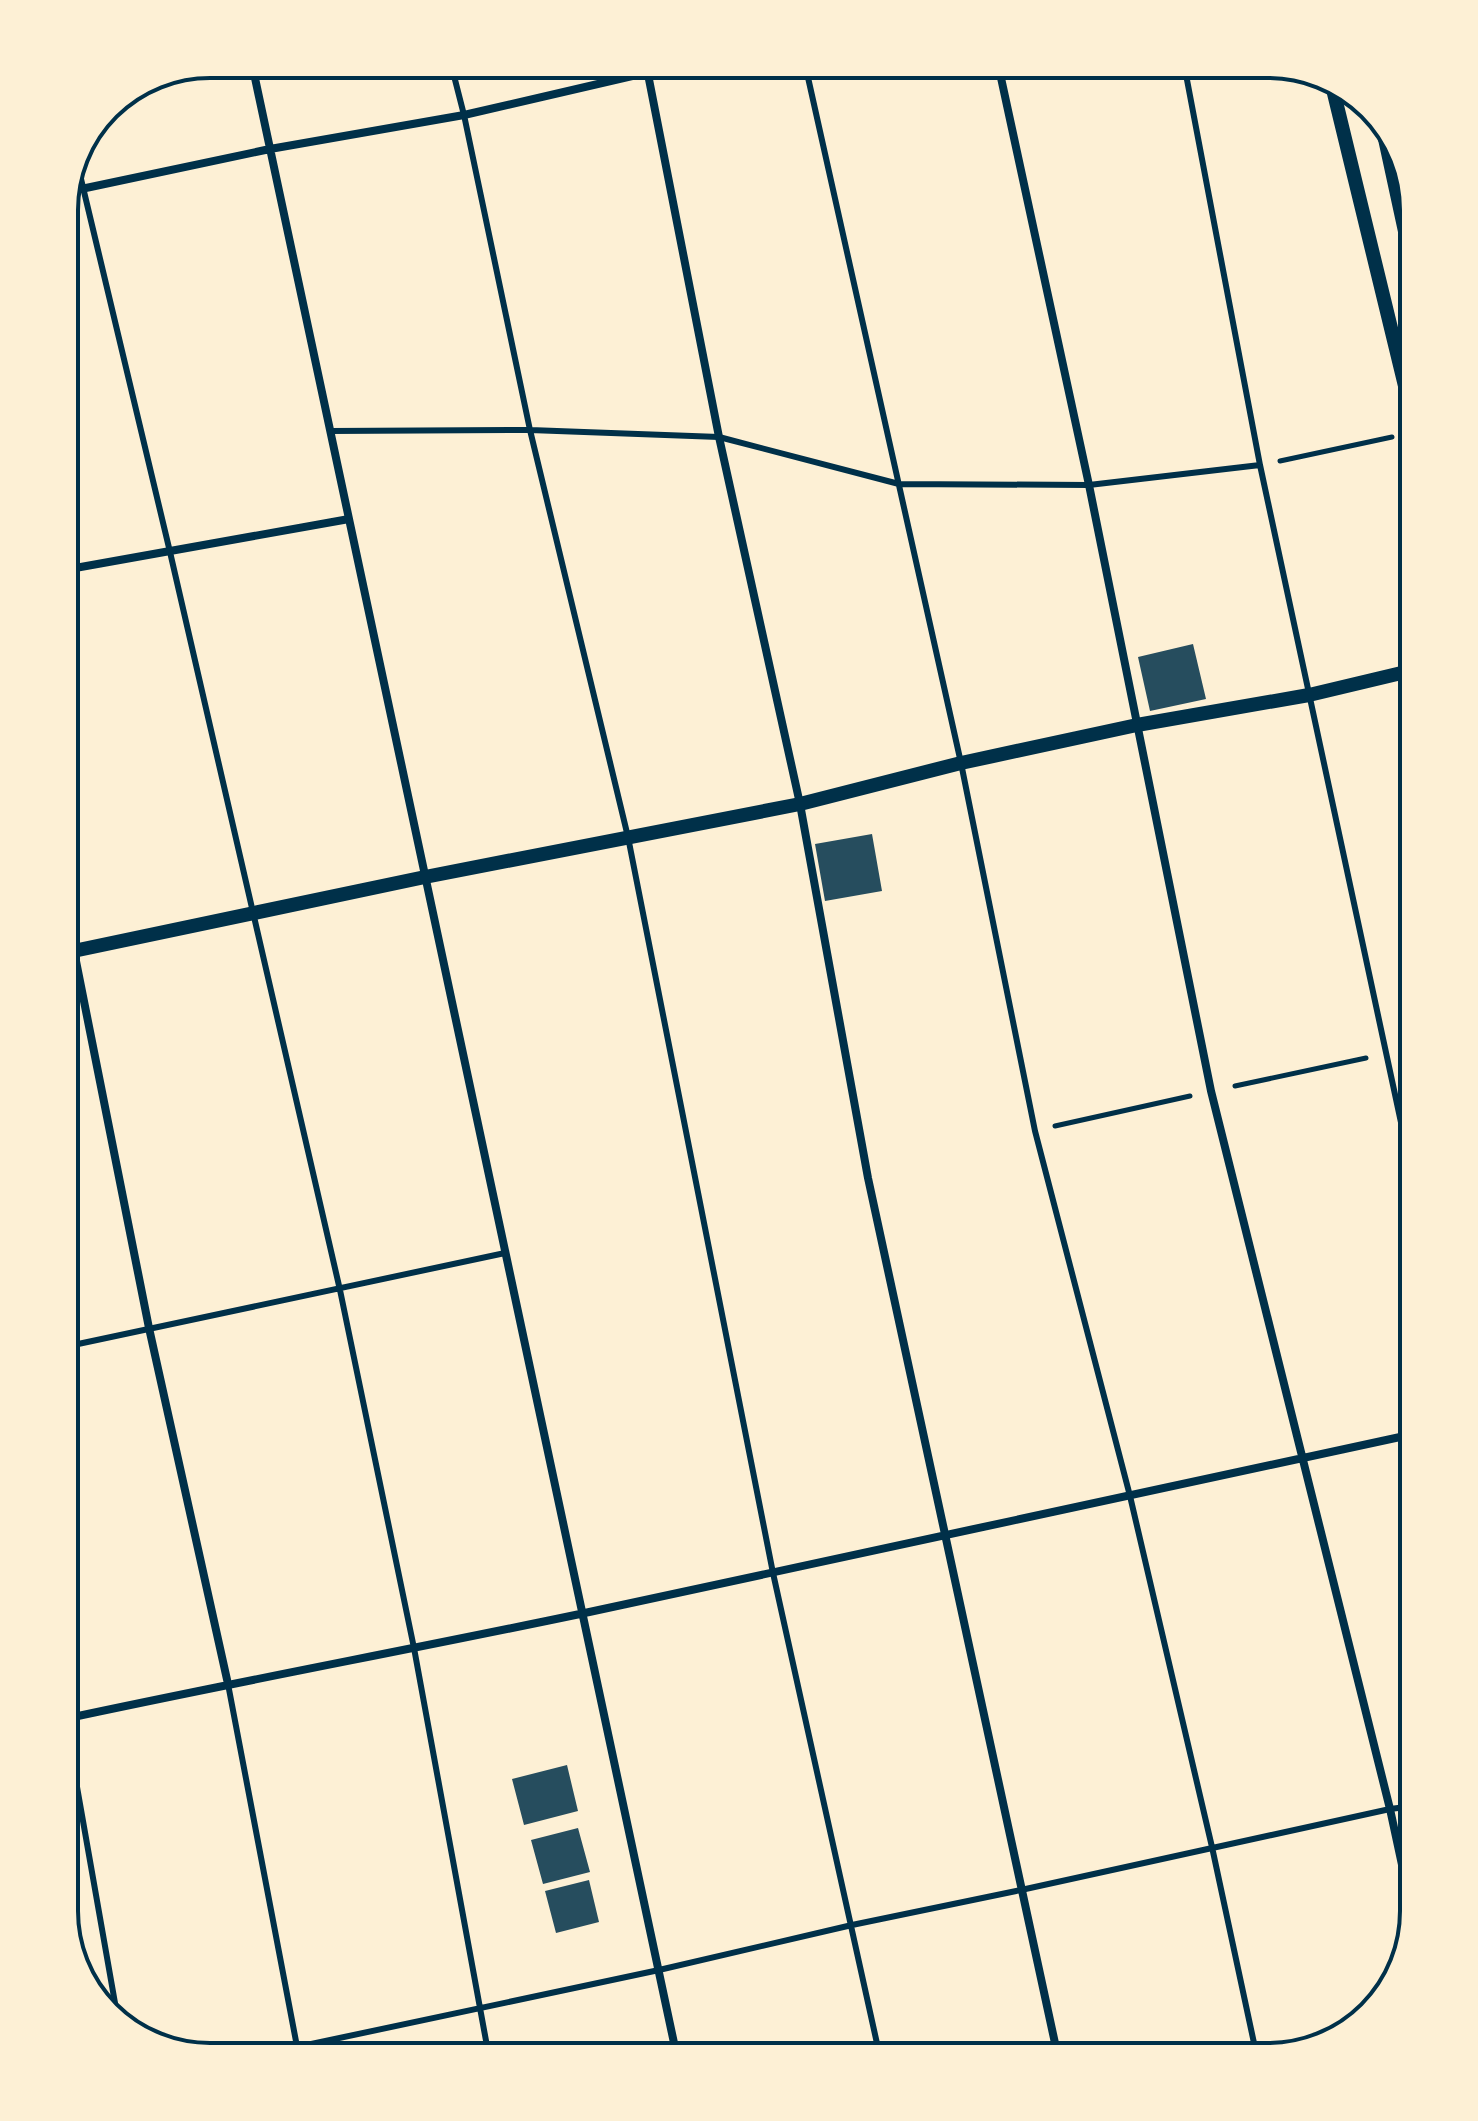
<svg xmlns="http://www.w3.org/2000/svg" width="1478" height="2121" font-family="'Times New Roman',serif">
<rect width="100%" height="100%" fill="#fdf0d5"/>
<path fill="#264d5e" d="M 1193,644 L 1206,699 L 1150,711 L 1138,657 Z
M 872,834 L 882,891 L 825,901 L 815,844 Z
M 567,1765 L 578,1811 L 524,1825 L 512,1779 Z
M 578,1828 L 590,1872 L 543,1884 L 531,1840 Z
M 589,1880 L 599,1922 L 556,1933 L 545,1891 Z"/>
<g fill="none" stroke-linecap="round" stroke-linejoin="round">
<path stroke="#003049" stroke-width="5" d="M 1280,461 L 1392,437
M 1235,1086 L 1366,1058
M 1055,1126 L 1190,1096"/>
<path stroke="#003049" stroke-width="6" d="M 451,64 L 464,115 L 530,430 L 628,837 L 773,1573 L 880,2057
M 805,64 L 961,763 L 1035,1131 L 1130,1496 L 1212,1847 L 1257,2057
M 1184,64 L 1260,465 L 1414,1183
M 76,158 L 170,552 L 340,1290 L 414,1648 L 489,2057
M 330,431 L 530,430 L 719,437 L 899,484 L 1089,485 L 1260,465
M 64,1347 L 505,1253
M 228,1684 L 299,2057
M 64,1713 L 118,2020
M 250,2057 L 659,1970 L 852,1925 L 1021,1890 L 1390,1809 L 1414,1806"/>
<path stroke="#003049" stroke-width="8" d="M 252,64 L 677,2057
M 646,64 L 719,437 L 800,804 L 868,1178 L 1058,2057
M 998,64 L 1089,485 L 1211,1091 L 1390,1809 L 1413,1916
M 67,192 L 270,149 L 464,115 L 684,64
M 64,570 L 349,519
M 64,912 L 74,951 L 149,1328 L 228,1684
M 64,1719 C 236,1682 408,1650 580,1614 C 858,1555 1136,1495 1414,1434"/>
<path stroke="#003049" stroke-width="14" d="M 1331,81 L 1414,423
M 1382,125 L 1414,273
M 64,953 L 425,877 L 800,804 L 961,763 L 1137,725 L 1309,695 L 1414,670"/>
</g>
<path d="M0 0H1478V2121H0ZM210 78H1268A132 132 0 0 1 1400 210V1911A132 132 0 0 1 1268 2043H210A132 132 0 0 1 78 1911V210A132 132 0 0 1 210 78Z" fill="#fdf0d5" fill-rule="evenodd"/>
<path fill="none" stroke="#003049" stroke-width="4" d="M210 78H1268A132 132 0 0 1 1400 210V1911A132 132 0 0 1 1268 2043H210A132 132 0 0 1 78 1911V210A132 132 0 0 1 210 78Z"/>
</svg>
